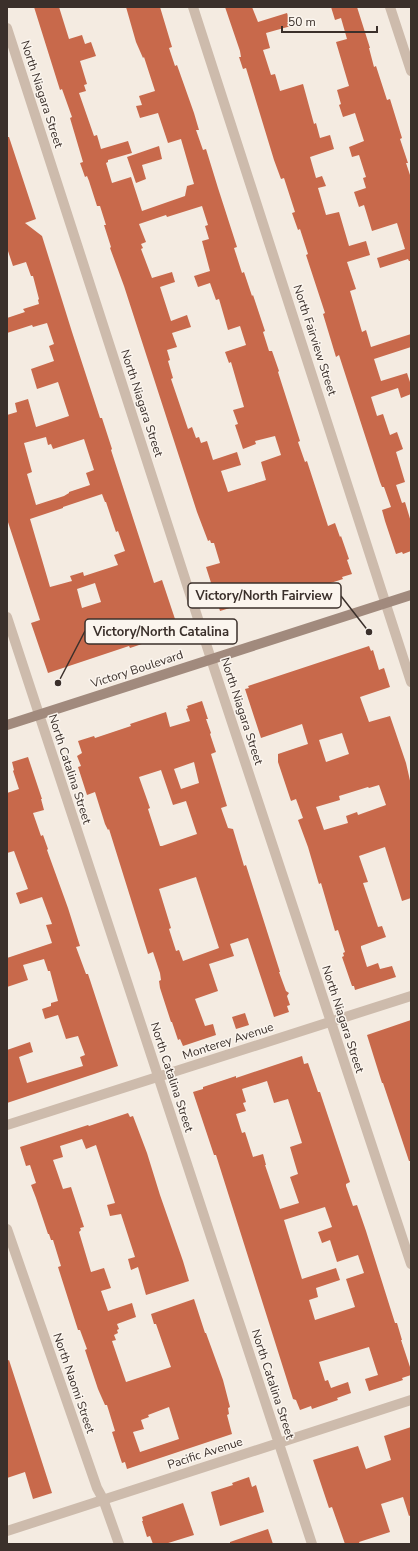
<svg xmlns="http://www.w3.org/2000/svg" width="418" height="1551" font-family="'Nunito Sans',sans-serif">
<rect width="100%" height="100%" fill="#f4ebe1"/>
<path fill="#c8694b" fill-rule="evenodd" d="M 34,7 L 59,7 L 69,39 L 82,35 L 85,44 L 91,42 L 96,56 L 80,61 L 87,84 L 84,85 L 86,91 L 79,93 L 94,136 L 97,135 L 101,149 L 128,141 L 132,153 L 108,160 L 108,162 L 106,163 L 112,183 L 131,177 L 142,211 L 185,196 L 187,186 L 194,184 L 181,139 L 168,143 L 158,113 L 140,118 L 136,106 L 142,105 L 139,96 L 155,91 L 144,57 L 143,58 L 136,42 L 126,7 L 160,7 L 172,47 L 169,48 L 175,66 L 177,65 L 194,113 L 199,130 L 196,130 L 203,150 L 206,149 L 218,188 L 237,247 L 234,248 L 242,273 L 244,272 L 252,296 L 253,295 L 265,331 L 263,332 L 269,351 L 272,351 L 279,371 L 278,372 L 300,441 L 298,442 L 305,462 L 307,461 L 328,526 L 335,523 L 340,537 L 341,536 L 349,559 L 347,560 L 352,574 L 342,577 L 343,579 L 287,597 L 286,595 L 277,598 L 276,594 L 220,611 L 206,567 L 220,563 L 214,543 L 211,543 L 210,540 L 208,541 L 197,512 L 124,286 L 110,248 L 111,247 L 104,225 L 106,225 L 100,206 L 97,206 L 89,181 L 87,176 L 85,177 L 80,163 L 83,162 L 70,118 L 72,117 L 62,89 L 60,90 ZM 202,206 L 208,225 L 205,226 L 209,239 L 202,241 L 210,271 L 194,276 L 198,287 L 210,283 L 216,300 L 219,299 L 228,330 L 240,326 L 246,345 L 225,352 L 229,363 L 231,362 L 244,407 L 233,410 L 238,424 L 235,425 L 243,449 L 256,444 L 255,441 L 275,436 L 281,455 L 261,462 L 266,480 L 228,492 L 221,471 L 241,465 L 237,452 L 213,460 L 207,441 L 201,443 L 199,437 L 196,438 L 192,427 L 188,429 L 171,379 L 173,378 L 168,361 L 170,360 L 167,350 L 177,347 L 172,333 L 191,327 L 187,315 L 171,321 L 160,287 L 175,282 L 172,272 L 152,278 L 141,249 L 143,248 L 141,244 L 146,242 L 139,224 L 166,215 L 167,217 Z
M 225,7 L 252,7 L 258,22 L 287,13 L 291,26 L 266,33 L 270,48 L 263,50 L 271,75 L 275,74 L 280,91 L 303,84 L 314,124 L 316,123 L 320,138 L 330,135 L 334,149 L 310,157 L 316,178 L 322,176 L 326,186 L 318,188 L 326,215 L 339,212 L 349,246 L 366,241 L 370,255 L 347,262 L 356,289 L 350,291 L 362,332 L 366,330 L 371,347 L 411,334 L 411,347 L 374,359 L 381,381 L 407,373 L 411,385 L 411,394 L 401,398 L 398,388 L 371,397 L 377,416 L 383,414 L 390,435 L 397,432 L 403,449 L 396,452 L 405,482 L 396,485 L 402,503 L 405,502 L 411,522 L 411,551 L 403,554 L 402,552 L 396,554 L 385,521 L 382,510 L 391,507 L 384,487 L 382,487 L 380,482 L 339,355 L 336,357 L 323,314 L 325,313 L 306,255 L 308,254 L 300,229 L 298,230 L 292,213 L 295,212 L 284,178 L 281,179 L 274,160 L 246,68 L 243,69 L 239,57 L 241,57 L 240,51 Z
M 331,7 L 357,7 L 370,48 L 369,48 L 374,67 L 376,66 L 387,100 L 390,99 L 402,138 L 400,139 L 408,163 L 406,163 L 411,178 L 411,261 L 409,261 L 408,259 L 380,268 L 377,258 L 405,249 L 397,223 L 372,231 L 364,205 L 359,207 L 354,192 L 366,188 L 363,178 L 366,177 L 359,155 L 352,157 L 349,147 L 364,141 L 355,113 L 343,117 L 339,105 L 341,104 L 337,90 L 349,86 L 336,42 L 347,39 L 341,18 L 335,20 Z
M 7,137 L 9,137 L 36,219 L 25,223 L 42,236 L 72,332 L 100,418 L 102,418 L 112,449 L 111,450 L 154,583 L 162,580 L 176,622 L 170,624 L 171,626 L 151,633 L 154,640 L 130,648 L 129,646 L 48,673 L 31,623 L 40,620 L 7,519 L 7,415 L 17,412 L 15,403 L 28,399 L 36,427 L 69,416 L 58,382 L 37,389 L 31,369 L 54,361 L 49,346 L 54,344 L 47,323 L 33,327 L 32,325 L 7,333 L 7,318 L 25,312 L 23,309 L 39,304 L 38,300 L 39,299 L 33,276 L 31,276 L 26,262 L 13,266 L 7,248 ZM 46,437 L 48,445 L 51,444 L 53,449 L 84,439 L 94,470 L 86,473 L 90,485 L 69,492 L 69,493 L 64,496 L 36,505 L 27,474 L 32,472 L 24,443 ZM 102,494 L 105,502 L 106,502 L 116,532 L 118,531 L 125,551 L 114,555 L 118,565 L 84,576 L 83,572 L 70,576 L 72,581 L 50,587 L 30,519 L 63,508 L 63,507 ZM 95,583 L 101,602 L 82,608 L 77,589 Z
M 159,146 L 162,159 L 142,165 L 146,179 L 136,183 L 127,157 Z
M 369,646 L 371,651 L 373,650 L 379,670 L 384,668 L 390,687 L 360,697 L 369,722 L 390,716 L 406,763 L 411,785 L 411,898 L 402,901 L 385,847 L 359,856 L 368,882 L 363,883 L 378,927 L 382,926 L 386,937 L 361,946 L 361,948 L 367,967 L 378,963 L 380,969 L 392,966 L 396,977 L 355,990 L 354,986 L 352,986 L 342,957 L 344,956 L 343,953 L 345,952 L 338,930 L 335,931 L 321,883 L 319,884 L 318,881 L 308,847 L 298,820 L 303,818 L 296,799 L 291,801 L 278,762 L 278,754 L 308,744 L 302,724 L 261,738 L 245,689 L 249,688 L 248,686 L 254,684 ZM 342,733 L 349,754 L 326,762 L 319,740 ZM 379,785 L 386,805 L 358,815 L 357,812 L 346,816 L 348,823 L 324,830 L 316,807 L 340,800 L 339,796 L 368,787 L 369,788 Z
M 202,701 L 208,719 L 206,719 L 211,733 L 210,734 L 216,752 L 211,754 L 227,806 L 221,808 L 228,828 L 233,829 L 244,866 L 246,865 L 280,972 L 279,972 L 286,991 L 289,993 L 287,996 L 290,1005 L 287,1006 L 289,1012 L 274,1017 L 248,938 L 230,944 L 234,956 L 209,964 L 218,991 L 195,999 L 205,1026 L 213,1024 L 216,1035 L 183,1046 L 180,1039 L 178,1040 L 172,1022 L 171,1022 L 160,988 L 159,981 L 161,980 L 160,973 L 153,952 L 148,954 L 109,829 L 108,830 L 105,824 L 95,792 L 87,795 L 78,767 L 81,766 L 77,756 L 82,753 L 78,741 L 94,736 L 95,738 L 131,726 L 130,724 L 166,712 L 170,727 L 190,721 L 186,709 L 188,708 L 187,706 ZM 194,762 L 199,783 L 181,789 L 174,769 ZM 161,770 L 173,805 L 186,801 L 197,834 L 162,846 L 160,846 L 148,809 L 150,808 L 139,777 ZM 196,877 L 219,948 L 183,961 L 179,950 L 176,951 L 169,929 L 171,928 L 159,889 Z
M 28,757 L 42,799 L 41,799 L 44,810 L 33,813 L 41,836 L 43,835 L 48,849 L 47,850 L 68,908 L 80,946 L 76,947 L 86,974 L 88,974 L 90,980 L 118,1066 L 7,1103 L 7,1050 L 30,1042 L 33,1052 L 19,1057 L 27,1083 L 83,1066 L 80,1057 L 85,1055 L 78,1036 L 66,1039 L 58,1015 L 45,1019 L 42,1009 L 51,1006 L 51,1003 L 58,1001 L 50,971 L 48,971 L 44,959 L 23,965 L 28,980 L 7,987 L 7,958 L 52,943 L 46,925 L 52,924 L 42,897 L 20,904 L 16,893 L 28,889 L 14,851 L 7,853 L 7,793 L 19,789 L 13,771 L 14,770 L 12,762 Z
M 245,1013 L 249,1025 L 236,1029 L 232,1017 Z
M 411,1020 L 411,1161 L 409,1161 L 383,1083 L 382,1083 L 367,1035 Z
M 302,1056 L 304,1064 L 308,1063 L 318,1092 L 320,1092 L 350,1182 L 346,1184 L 346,1186 L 353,1206 L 357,1205 L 366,1231 L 395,1323 L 397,1323 L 402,1340 L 401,1340 L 411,1370 L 411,1375 L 402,1378 L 403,1380 L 397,1382 L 369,1391 L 365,1379 L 378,1375 L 369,1347 L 319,1362 L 325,1381 L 328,1380 L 331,1388 L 348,1382 L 351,1393 L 337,1398 L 338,1400 L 312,1409 L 311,1406 L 300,1410 L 296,1400 L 293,1399 L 216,1155 L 214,1155 L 193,1092 L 203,1089 L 203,1087 L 236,1076 L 236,1078 ZM 267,1081 L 274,1103 L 288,1099 L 302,1143 L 290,1147 L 298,1174 L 290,1177 L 299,1203 L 280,1209 L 265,1165 L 266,1165 L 263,1154 L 253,1157 L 245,1132 L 242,1133 L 236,1114 L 246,1111 L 243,1103 L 246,1102 L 242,1089 ZM 325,1207 L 332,1227 L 318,1232 L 322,1243 L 330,1240 L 337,1262 L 358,1255 L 364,1273 L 346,1279 L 355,1307 L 315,1320 L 309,1300 L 318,1297 L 316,1288 L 340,1280 L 336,1268 L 302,1279 L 284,1220 Z
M 128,1113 L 130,1117 L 133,1116 L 147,1153 L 160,1195 L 183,1261 L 189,1281 L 146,1295 L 138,1267 L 131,1270 L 128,1259 L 135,1257 L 121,1214 L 110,1216 L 107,1205 L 115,1203 L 96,1145 L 86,1149 L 82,1139 L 60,1146 L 63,1157 L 53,1160 L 63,1189 L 71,1187 L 84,1227 L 80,1228 L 81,1230 L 79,1232 L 91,1272 L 104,1268 L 111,1288 L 101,1291 L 108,1311 L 132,1303 L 136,1317 L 117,1324 L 119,1329 L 117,1330 L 118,1333 L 114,1335 L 116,1340 L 112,1341 L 126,1382 L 171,1367 L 156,1324 L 154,1324 L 151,1314 L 194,1299 L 205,1333 L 206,1333 L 223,1380 L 230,1407 L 228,1408 L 229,1414 L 227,1415 L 232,1434 L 127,1469 L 125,1462 L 122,1463 L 119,1454 L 112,1432 L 115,1431 L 107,1405 L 105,1405 L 98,1389 L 85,1350 L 87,1349 L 80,1330 L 78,1330 L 58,1267 L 61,1266 L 53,1240 L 51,1240 L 49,1234 L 48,1234 L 36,1198 L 31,1185 L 36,1183 L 30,1165 L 26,1166 L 20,1147 L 88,1125 L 89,1126 ZM 169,1407 L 179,1439 L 140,1452 L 133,1432 L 144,1429 L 141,1420 L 149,1417 L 148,1415 Z
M 9,1360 L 52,1493 L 33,1499 L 25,1472 L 7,1478 L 7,1361 Z
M 411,1427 L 411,1515 L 409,1516 L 403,1497 L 381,1504 L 390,1532 L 359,1542 L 360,1544 L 345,1544 L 332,1507 L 329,1508 L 313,1460 L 358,1446 L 366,1469 L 391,1460 L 384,1436 Z
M 249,1477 L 252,1487 L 256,1485 L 264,1512 L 220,1526 L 211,1492 L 233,1485 L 232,1483 Z
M 183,1503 L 194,1535 L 165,1544 L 153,1544 L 150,1536 L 147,1537 L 142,1521 L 143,1521 L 142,1517 Z
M 268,1529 L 273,1544 L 230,1544 L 230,1542 Z"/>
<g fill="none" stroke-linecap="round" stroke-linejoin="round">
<path stroke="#cdbbac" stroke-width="10" d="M 193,7 L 411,682
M 390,7 L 411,71
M 7,28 L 211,659 L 411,1264
M 7,617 L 312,1544
M 7,1125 L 411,996
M 7,1229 L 97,1488 L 103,1499 L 119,1544
M 7,1531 L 411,1400"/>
<path stroke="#a18a7d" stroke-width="10" d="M 7,725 L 411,595"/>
</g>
<g text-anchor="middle" stroke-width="3" stroke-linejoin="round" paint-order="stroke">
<g font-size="12" fill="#3b302b" stroke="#fbf5ee">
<text transform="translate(42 94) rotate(72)" y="4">North Niagara Street</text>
<text transform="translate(315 340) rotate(72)" y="4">North Fairview Street</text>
<text transform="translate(142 403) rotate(72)" y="4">North Niagara Street</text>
<text transform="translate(137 669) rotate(-18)" y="4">Victory Boulevard</text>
<text transform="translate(242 711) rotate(72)" y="4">North Niagara Street</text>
<text transform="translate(70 769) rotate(72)" y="4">North Catalina Street</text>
<text transform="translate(343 1019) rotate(72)" y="4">North Niagara Street</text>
<text transform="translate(228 1041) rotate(-18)" y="4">Monterey Avenue</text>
<text transform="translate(172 1077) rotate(72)" y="4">North Catalina Street</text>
<text transform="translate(74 1383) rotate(71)" y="4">North Naomi Street</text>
<text transform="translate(273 1384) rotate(72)" y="4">North Catalina Street</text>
<text transform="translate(205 1453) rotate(-18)" y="4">Pacific Avenue</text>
</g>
</g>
<path fill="none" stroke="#3b302b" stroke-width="1.5" d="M369 632L341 596M58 683L85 631"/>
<g fill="#3b302b" stroke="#fbf5ee" stroke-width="1.5">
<circle cx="369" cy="632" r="4"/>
<circle cx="58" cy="683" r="4"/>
</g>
<g fill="#fbf5ee" stroke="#3b302b" stroke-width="1.5">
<rect x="188" y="583" width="153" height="25" rx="4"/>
<rect x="85" y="619" width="152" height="25" rx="4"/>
</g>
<g font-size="13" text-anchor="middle" font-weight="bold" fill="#3b302b">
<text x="264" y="600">Victory/North Fairview</text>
<text x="161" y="636">Victory/North Catalina</text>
</g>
<rect width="418" height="1551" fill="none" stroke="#3b302b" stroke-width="16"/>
<path d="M282 26v6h95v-6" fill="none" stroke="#3b302b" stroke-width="2"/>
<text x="288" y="26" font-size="12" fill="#3b302b" stroke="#fbf5ee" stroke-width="3" paint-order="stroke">50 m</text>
</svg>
